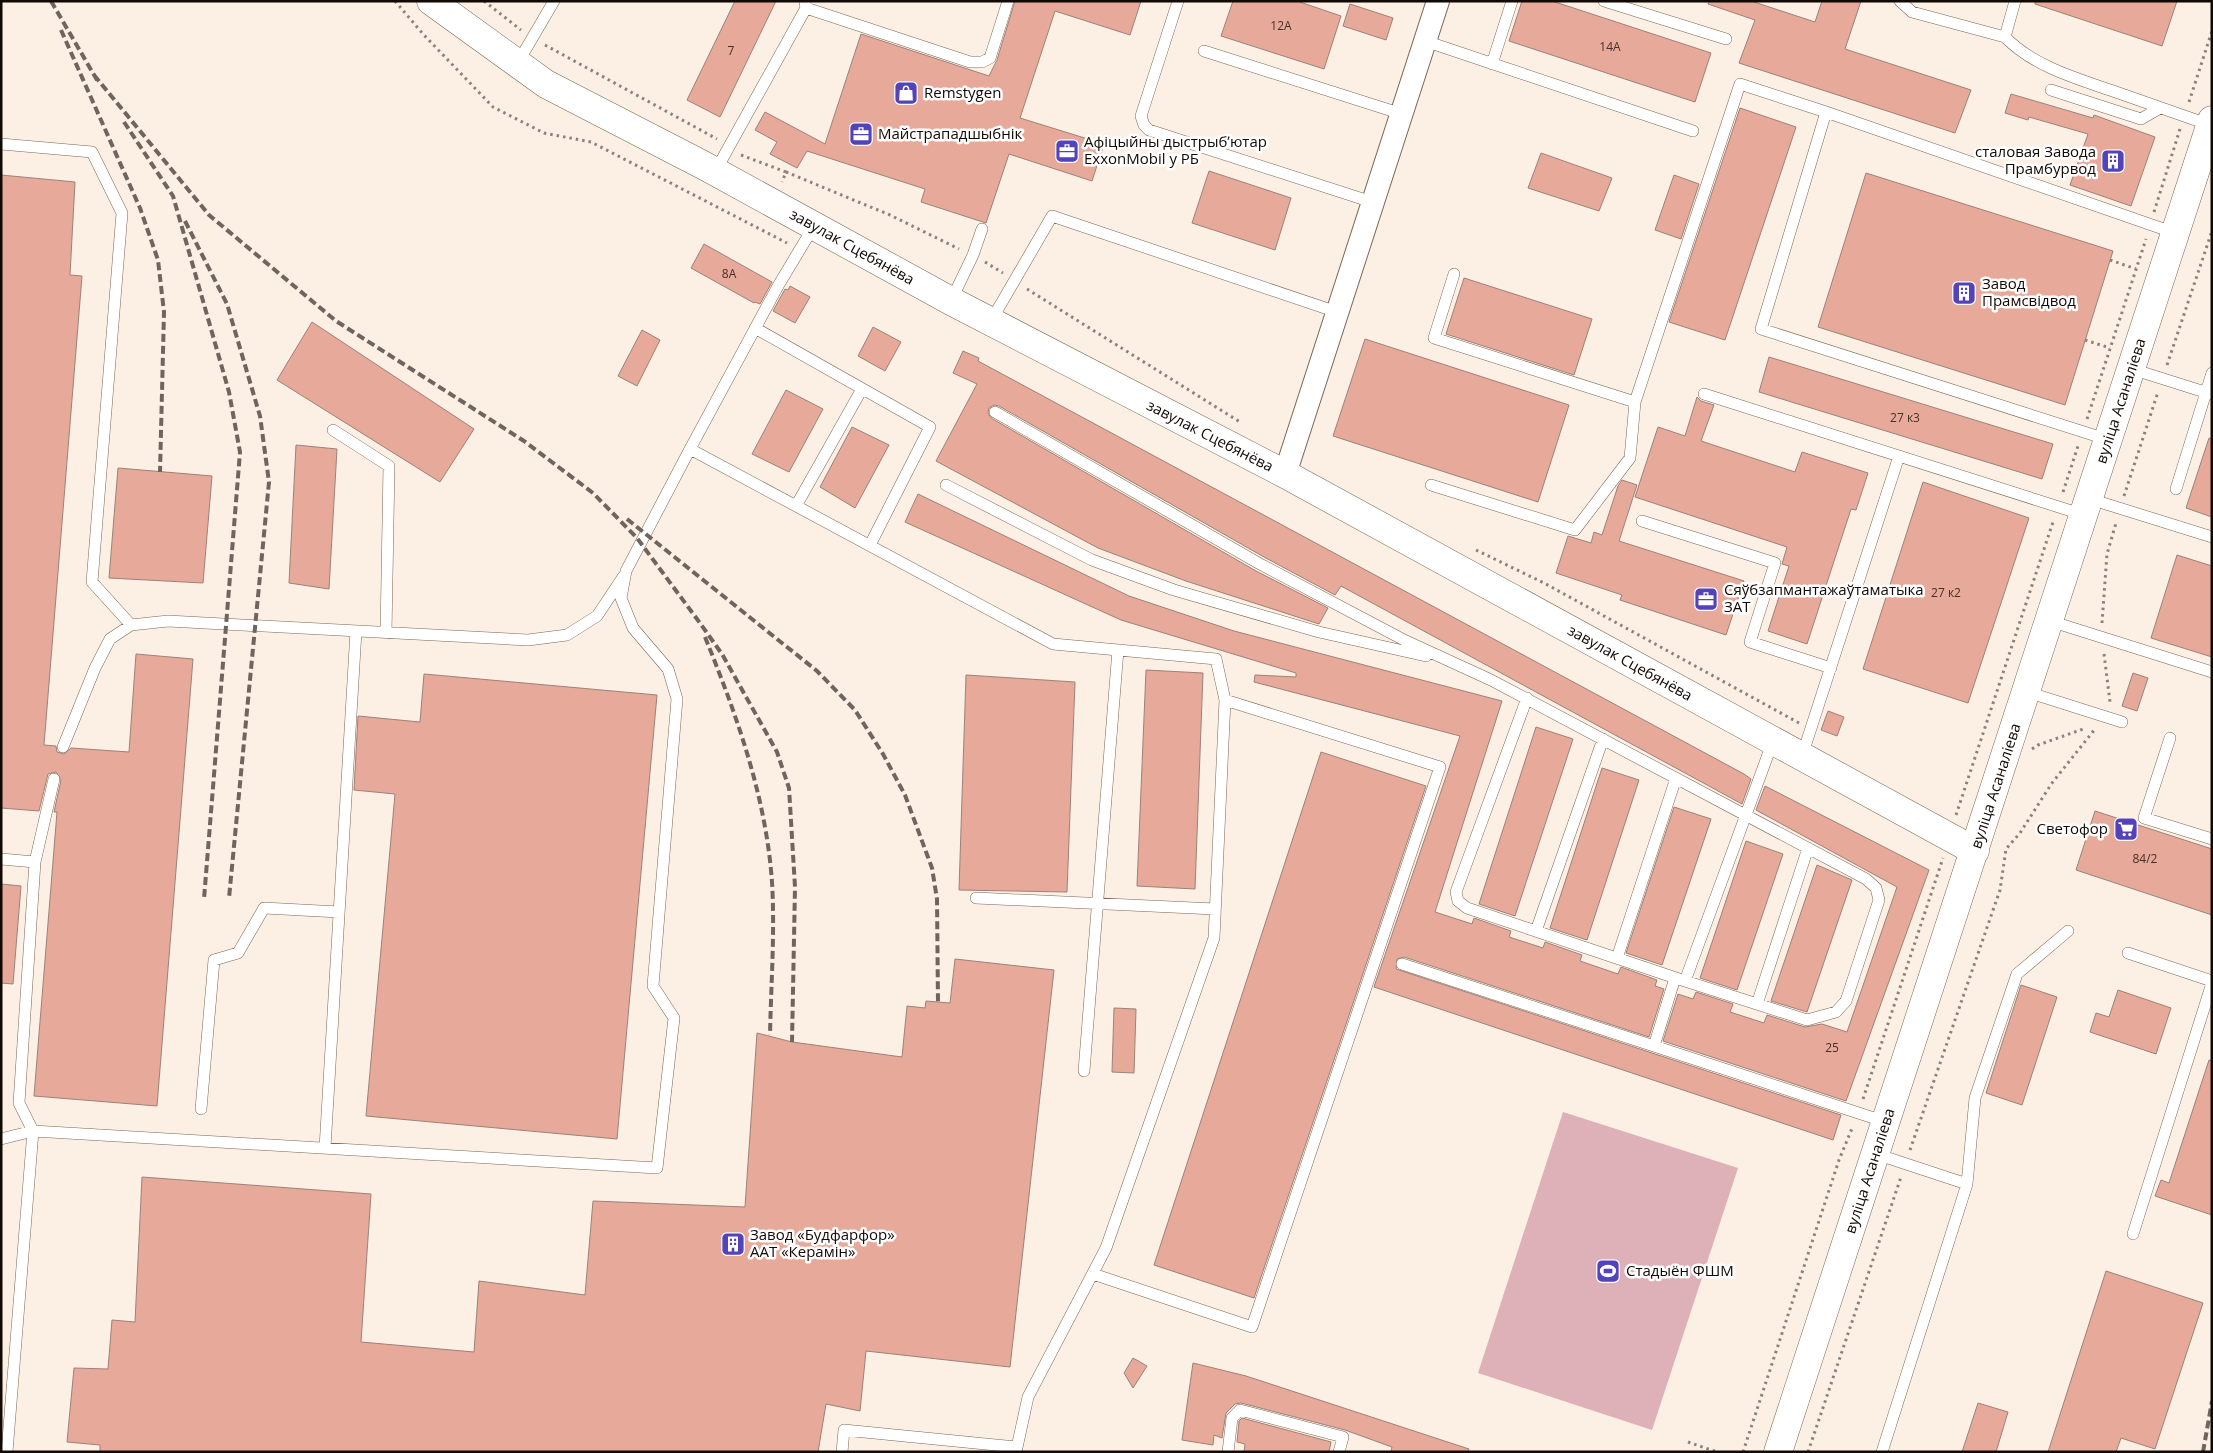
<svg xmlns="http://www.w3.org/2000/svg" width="2213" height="1453" font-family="'Open Sans',sans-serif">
<rect width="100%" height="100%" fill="#fcefe3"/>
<path fill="#deb1b8" d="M 1563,1112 L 1738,1168 L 1652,1430 L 1478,1373 Z"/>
<path fill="#e7a999" stroke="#9d8179" d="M 735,1 L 776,1 L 720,117 L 687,100 Z
M 1015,1 L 1141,1 L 1130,35 L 1055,11 L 1020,118 L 1104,144 L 1092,181 L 1009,154 L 986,223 L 921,202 L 925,189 L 807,151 L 797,168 L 770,154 L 777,142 L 755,130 L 765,112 L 825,144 L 861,34 L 989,76 L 997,60 Z
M 1233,1 L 1297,1 L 1341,16 L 1324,69 L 1221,36 Z
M 1522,1 L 1552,1 L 1711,53 L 1695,102 L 1509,41 Z
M 1709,1 L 1751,1 L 1815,22 L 1822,1 L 1861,1 L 1845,49 L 1971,90 L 1955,133 L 1739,63 L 1755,20 L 1708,4 Z
M 2035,1 L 2177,1 L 2162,46 L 2035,4 Z
M 1350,4 L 1393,18 L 1386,40 L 1343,26 Z
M 2011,94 L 2093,118 L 2094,115 L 2155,137 L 2131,206 L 2070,185 L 2088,134 L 2029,117 L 2028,120 L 2005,113 Z
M 1740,108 L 1796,127 L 1725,340 L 1669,322 Z
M 1541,153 L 1612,178 L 1599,211 L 1528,188 Z
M 1209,171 L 1291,198 L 1275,250 L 1192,223 Z
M 1866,173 L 2113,251 L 2065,405 L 1818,327 Z
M 1,175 L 75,182 L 70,275 L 82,276 L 44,745 L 56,746 L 57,752 L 64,754 L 71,748 L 129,752 L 136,654 L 193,659 L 157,1106 L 34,1096 L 57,812 L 54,812 L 61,780 L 56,772 L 48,774 L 39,811 L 1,808 Z
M 1674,175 L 1699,184 L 1681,239 L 1655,230 Z
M 704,244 L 772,282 L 760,304 L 755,302 L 754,303 L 691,268 Z
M 1464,278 L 1592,319 L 1574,375 L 1446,334 Z
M 790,286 L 810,297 L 795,323 L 773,311 L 785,289 L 788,290 Z
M 312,322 L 474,429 L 440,482 L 277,380 Z
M 873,327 L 901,342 L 885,371 L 858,356 Z
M 642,330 L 660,340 L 637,386 L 618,376 Z
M 1365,339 L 1569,405 L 1538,502 L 1333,436 Z
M 963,351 L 979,358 L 978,361 L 1744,774 L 1751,779 L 1742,804 L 1341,586 L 1335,595 L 1264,557 L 999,406 L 994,405 L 989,408 L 988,413 L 991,418 L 1256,571 L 1328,608 L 1319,624 L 1186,581 L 1098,548 L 936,461 L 977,384 L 953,373 Z
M 1769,357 L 2053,444 L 2042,479 L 1759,392 Z
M 786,390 L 823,409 L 789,472 L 752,454 Z
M 1697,397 L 1701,401 L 1714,405 L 1701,441 L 1795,472 L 1802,452 L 1868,473 L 1856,510 L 1851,509 L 1807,644 L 1768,631 L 1789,566 L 1782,564 L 1787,547 L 1635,497 L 1658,427 L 1685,436 Z
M 852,427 L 889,445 L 855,508 L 820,487 Z
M 2209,438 L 2212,439 L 2212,517 L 2186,508 Z
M 296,445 L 337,449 L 329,589 L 289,583 Z
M 118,468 L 212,476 L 203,583 L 109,578 Z
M 1622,480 L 1637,485 L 1619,541 L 1744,581 L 1726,635 L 1620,600 L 1622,595 L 1556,573 L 1568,536 L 1591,543 L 1594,532 L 1602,535 L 1618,486 Z
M 1923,482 L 2029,518 L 1968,703 L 1863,669 Z
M 918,494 L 1129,596 L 1234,631 L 1502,701 L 1435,912 L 1472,924 L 1474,918 L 1511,931 L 1509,937 L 1543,948 L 1545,942 L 1582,955 L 1580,961 L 1618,974 L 1621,967 L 1657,980 L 1655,986 L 1664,989 L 1649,1037 L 1404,957 L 1397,959 L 1396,969 L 1841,1115 L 1833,1140 L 1374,987 L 1460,736 L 1254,682 L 1255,675 L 1296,677 L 1296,673 L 1121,620 L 905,522 Z
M 2177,555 L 2212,566 L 2212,657 L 2151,638 Z
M 1146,670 L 1203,673 L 1195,889 L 1137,886 Z
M 2133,673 L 2148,678 L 2137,711 L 2122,706 Z
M 424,674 L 657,695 L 617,1139 L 366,1116 L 395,794 L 354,790 L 358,716 L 420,722 Z
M 966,675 L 1075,682 L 1067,892 L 959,890 Z
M 1828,711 L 1844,717 L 1837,736 L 1821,730 Z
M 1536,727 L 1573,739 L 1515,916 L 1479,904 Z
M 1321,752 L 1426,786 L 1254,1298 L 1154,1265 Z
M 1602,768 L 1639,780 L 1587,940 L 1550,928 Z
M 1765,786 L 1929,870 L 1846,1101 L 1663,1041 L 1678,994 L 1693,999 L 1696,992 L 1733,1004 L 1730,1012 L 1764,1023 L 1767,1015 L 1805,1027 L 1822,1024 L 1847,1032 L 1897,887 L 1756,810 Z
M 1674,807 L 1711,819 L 1662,965 L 1626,953 Z
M 2095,811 L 2212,849 L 2212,915 L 2076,870 Z
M 1746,841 L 1783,854 L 1737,990 L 1700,978 Z
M 1817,865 L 1852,880 L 1807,1012 L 1771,1001 Z
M 1,884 L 21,886 L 13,984 L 1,983 Z
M 955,959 L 1054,970 L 1010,1367 L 866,1351 L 860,1411 L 826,1404 L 818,1452 L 100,1452 L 100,1445 L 67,1442 L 74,1368 L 108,1369 L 112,1320 L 135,1322 L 142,1177 L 371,1194 L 361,1342 L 474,1352 L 479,1281 L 585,1295 L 593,1201 L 745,1207 L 757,1033 L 792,1042 L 902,1057 L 907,1006 L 925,1008 L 926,1001 L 950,1003 Z
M 2021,985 L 2057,997 L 2022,1105 L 1986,1093 Z
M 2118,990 L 2171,1008 L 2156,1054 L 2090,1032 L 2096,1013 L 2109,1017 Z
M 1114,1008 L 1136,1009 L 1134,1073 L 1112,1072 Z
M 2209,1060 L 2212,1061 L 2212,1215 L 2155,1196 L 2161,1180 L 2169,1183 Z
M 2106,1271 L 2203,1303 L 2155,1449 L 2121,1438 L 2116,1452 L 2048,1452 Z
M 1133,1358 L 1147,1366 L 1133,1388 L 1124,1373 Z
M 1193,1363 L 1246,1376 L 1469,1449 L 1468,1452 L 1391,1452 L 1392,1447 L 1345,1430 L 1241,1403 L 1235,1404 L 1226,1413 L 1222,1438 L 1214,1435 L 1213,1445 L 1182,1440 Z
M 1978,1403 L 2008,1412 L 1996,1452 L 1962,1452 Z
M 1242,1418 L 1331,1442 L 1329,1452 L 1244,1452 L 1245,1444 L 1237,1442 L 1239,1421 Z"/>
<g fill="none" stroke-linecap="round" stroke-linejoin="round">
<g stroke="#7b6755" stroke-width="12">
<path id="lane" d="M 1178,1 L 1141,116 L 1144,125 L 1149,130 L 1372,202
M 1604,1 L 1726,39
M 1900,1 L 1912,12 L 2005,37 C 2033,66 2075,78 2113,91 C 2145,102 2178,114 2210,125
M 806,8 L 970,62 L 982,62 L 990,58 L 1008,1
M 2005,37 L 2015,1
M 1425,41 L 1693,131
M 1204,51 L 1402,114
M 517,64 L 554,1
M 1492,64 L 1512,1
M 2051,90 L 2141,119 L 2160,108
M 1,144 L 92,152 L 122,213 L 92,582 L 131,625
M 715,172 L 806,8 L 805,2
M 814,226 L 778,286 L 690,449 L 1053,644 L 1216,659 L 1225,700 L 1214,938 L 1106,1248 L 1028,1397 L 1016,1452
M 1454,274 L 1434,338 L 1635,402 L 1740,84 L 1826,112
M 951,301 L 973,255 L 982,229
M 991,321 L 1052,216 L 1337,312
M 755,328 L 930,427 L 870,545
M 2132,369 L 2211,394
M 1704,394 L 2084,515
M 995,412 L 1260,564 L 1406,641 L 1491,680 L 1866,879 L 1876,888 L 1879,900 L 1846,1001 L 1836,1012 L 1807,1020 L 1685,981 L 1773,741
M 333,430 L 389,466 L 386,633
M 2109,440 L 1761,329 L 1826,112 L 2175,233
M 946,485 L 1092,560 L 1174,590 L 1319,632 L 1426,656
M 1431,485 L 1575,530 L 1630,458 L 1635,402
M 2176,489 L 2212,373
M 2090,499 L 2212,537
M 796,506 L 862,389
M 1642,521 L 1775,563 L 1750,642 L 1831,668
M 2050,621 L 2212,672
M 2027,692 L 2122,722
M 1527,698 L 1456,892 L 1458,901 L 1467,908 L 1685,981
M 2170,738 L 2144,818 L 2212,839
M 63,747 L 95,668 L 110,639 L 131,625 L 168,621 L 528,640 L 567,635 L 597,616 L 623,577
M 1802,756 L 1899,456
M 1,859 L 35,862
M 976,898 L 1215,909
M 1536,931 L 1603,739
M 2128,953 L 2212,981
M 1617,958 L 1676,778
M 1402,964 L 1654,1046
M 1675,978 L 1654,1046 L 1886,1122
M 1757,1004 L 1808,848
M 1084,1071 L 1118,650
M 201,1109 L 214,960 L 238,953 L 264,908 L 339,912
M 1,1139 L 33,1131 L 19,1103 L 35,862 L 54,779
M 325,1148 L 356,631
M 1876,1154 L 1967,1184 L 1882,1452
M 1967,1184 L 1975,1098 L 2017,974 L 2068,931
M 2133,1234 L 2212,983
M 1093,1274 L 1252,1327 L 1440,767 L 1225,700
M 7,1452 L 33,1131 L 657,1168 L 674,1018 L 653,986 L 677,699 L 668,669 L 633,628 L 621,598 L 626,571 L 690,449
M 842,1452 L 844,1430 L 1016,1447
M 1228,1452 L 1232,1418 L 1240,1410 L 1343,1437 L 1339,1452"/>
</g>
<g stroke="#7b6755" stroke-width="24">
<path id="street" d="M 1285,474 L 1438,1"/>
</g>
<g stroke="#7b6755" stroke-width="29">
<path id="secondary" d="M 431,1 L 546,84 L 703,165 L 951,301 L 1285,474 L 1975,851
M 1778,1452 L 2212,120"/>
</g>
<path stroke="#8d827a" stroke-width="3" stroke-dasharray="2.5 4" stroke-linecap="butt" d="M 395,1 L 423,34 L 493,107 L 544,133 L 591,142 L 787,243
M 484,1 L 521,30
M 545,45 L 717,139
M 2189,102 L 2212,31
M 741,155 L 786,172 L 782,182
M 786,172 L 890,215 L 959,249
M 2154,212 L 2180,129
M 2110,260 L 2136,269
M 985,262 L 1003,273
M 1027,289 L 1240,422
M 2085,340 L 2110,348
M 2167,365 L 2212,231
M 2087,419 L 2146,239
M 2063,492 L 2078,446
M 2124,496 L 2158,392
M 1476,550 L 1544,583 L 1799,723
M 2102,623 L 2107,554 L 2116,523
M 2104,654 L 2110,702
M 2032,749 L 2038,745 L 2086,728
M 1956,815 L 2054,519
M 1863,1099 L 1943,858
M 1910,1150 L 2000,890 L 2006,849 L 2020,833 L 2052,783 L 2095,729
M 1688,1442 L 1717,1452
M 1743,1452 L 1839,1160 L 1853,1126
M 1808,1452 L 1901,1177"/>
<use href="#lane" stroke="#fff" stroke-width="11"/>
<use href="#street" stroke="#fff" stroke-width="22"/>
<use href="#secondary" stroke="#fff" stroke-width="28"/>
<path stroke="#6f655e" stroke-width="4" stroke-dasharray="8 4" stroke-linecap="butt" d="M 51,1 L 97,80
M 61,30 L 140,208 L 158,260 L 164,312 L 160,472
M 94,75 L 209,215 L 336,321 L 524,441 L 593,493 L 637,538 L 697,619 L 722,654 L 777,752 L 789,788 L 795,887 L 792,1042
M 124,122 L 173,196 L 229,392 L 240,452 L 204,899
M 185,221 L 227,304 L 260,416 L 269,482 L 229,898
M 627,519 L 817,671 L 855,710 L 883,754 L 905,795 L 932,868 L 937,899 L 938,1002
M 705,637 C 737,716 766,797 772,882 C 775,932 771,984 770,1035
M 2203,1452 L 2212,1401"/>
</g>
<defs>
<g id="shop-square" transform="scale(1.25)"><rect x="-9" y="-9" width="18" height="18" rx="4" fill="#5343bb" stroke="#fff"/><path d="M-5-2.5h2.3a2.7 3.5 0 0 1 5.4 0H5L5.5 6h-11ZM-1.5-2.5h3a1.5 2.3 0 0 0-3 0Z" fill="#fff"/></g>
<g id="office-square" transform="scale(1.25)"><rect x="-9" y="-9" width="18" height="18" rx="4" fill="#5343bb" stroke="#fff"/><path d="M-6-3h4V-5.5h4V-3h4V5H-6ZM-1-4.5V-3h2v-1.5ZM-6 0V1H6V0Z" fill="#fff"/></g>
<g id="building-square" transform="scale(1.25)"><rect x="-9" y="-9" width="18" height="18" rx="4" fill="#5343bb" stroke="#fff"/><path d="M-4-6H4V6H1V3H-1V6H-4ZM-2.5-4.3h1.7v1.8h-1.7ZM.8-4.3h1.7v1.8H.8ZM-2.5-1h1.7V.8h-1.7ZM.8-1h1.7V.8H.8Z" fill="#fff"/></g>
<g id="supermarket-square" transform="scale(1.25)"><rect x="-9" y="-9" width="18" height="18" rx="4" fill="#5343bb" stroke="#fff"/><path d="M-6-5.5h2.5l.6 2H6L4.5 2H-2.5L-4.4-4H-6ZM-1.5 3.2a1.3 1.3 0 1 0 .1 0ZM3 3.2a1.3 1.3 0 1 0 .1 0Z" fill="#fff"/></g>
<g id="stadium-square" transform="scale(1.25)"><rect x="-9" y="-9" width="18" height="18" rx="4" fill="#5343bb" stroke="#fff"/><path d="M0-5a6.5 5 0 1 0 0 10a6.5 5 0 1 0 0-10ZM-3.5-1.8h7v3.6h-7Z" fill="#fff"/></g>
</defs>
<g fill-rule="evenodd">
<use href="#shop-square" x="906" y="93"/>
<use href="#office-square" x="861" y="134"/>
<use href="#office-square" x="1067" y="151"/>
<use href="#building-square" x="2113" y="161"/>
<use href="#building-square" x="1964" y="293"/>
<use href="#office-square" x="1706" y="599"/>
<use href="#supermarket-square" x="2126" y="829"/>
<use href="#building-square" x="733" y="1244"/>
<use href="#stadium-square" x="1608" y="1271"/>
</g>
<g text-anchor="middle" stroke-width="5" stroke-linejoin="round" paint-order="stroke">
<g font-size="12" fill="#463129">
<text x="1281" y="30">12А</text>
<text x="1610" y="51">14А</text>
<text x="731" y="55">7</text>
<text x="729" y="278">8А</text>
<text x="1905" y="422">27 к3</text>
<text x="1946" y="597">27 к2</text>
<text x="2145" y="863">84/2</text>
<text x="1832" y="1052">25</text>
</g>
<g font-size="15" fill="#110904" stroke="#fff" text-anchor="start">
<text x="924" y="98">Remstygen</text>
<text x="878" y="139">Майстрападшыбнік</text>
<text x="1084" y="147">Афіцыйны дыстрыбʼютар<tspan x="1084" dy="17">ExxonMobil у РБ</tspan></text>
<text x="2096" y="157" text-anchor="end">сталовая Завода<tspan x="2096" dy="17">Прамбурвод</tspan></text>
<text x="1982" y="289">Завод<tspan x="1982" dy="17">Прамсвідвод</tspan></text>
<text x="1724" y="595">Сяўбзапмантажаўтаматыка<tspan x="1724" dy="17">ЗАТ</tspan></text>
<text x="2108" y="834" text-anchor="end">Светофор</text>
<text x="750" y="1240">Завод «Будфарфор»<tspan x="750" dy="17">ААТ «Керамін»</tspan></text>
<text x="1626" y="1276">Стадыён ФШМ</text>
</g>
<g font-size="15" fill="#110904" stroke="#fff">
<text transform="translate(852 247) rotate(29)" y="5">завулак Сцебянёва</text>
<text transform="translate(2121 401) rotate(-72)" y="5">вуліца Асаналіева</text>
<text transform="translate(1210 436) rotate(27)" y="5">завулак Сцебянёва</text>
<text transform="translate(1630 663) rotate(29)" y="5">завулак Сцебянёва</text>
<text transform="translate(1996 786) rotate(-72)" y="5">вуліца Асаналіева</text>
<text transform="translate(1870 1171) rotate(-72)" y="5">вуліца Асаналіева</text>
</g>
</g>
<rect width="2213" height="1453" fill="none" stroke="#110904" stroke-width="5"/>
</svg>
